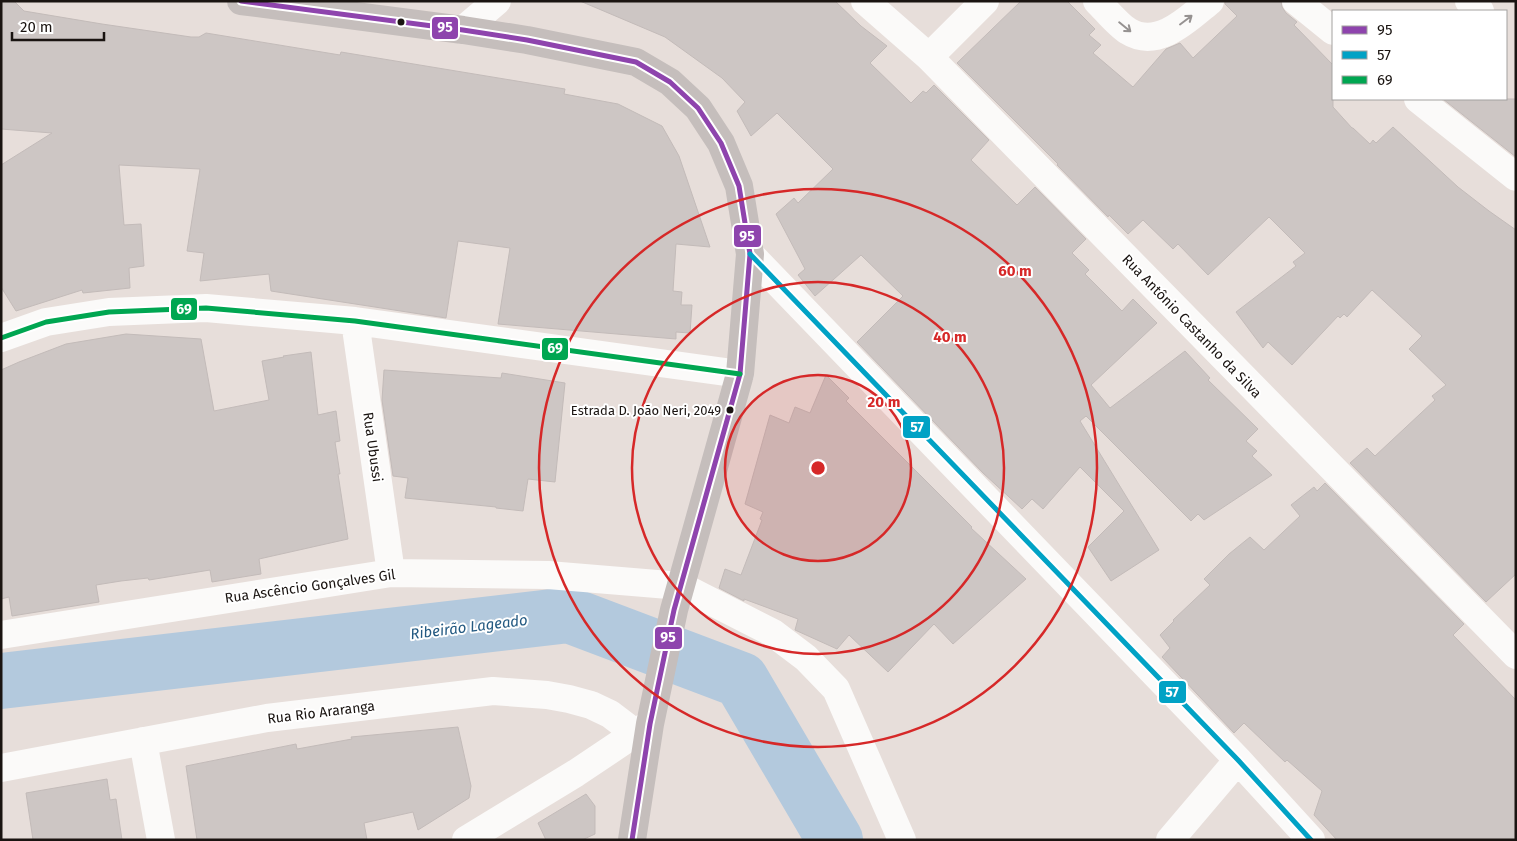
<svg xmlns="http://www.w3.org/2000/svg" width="1517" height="841" font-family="'Fira Sans',sans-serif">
<rect width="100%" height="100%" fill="#e7deda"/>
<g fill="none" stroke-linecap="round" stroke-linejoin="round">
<path stroke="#b3c9dd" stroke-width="56" d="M 1,681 L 569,615 L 741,680 L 835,840"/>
</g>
<path fill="#cdc6c4" stroke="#c3bbb9" d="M 1,1 L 14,1 L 24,11 L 102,24 L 191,37 L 199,37 L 206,33 L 340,55 L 341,52 L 565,89 L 564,94 L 618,104 L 662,126 L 679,156 L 710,247 L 676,244 L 673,291 L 682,292 L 681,305 L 692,305 L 690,333 L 676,332 L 676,339 L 498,324 L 510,248 L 458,241 L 446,318 L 271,291 L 269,274 L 200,281 L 204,253 L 187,251 L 200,169 L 119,165 L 124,225 L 141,224 L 144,266 L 129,268 L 130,288 L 83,293 L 82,290 L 16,311 L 1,287 L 1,165 L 52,133 L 1,129 Z
M 580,1 L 835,1 L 861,26 L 887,46 L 870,63 L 911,103 L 923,91 L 926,93 L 934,85 L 989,140 L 971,160 L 1017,205 L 1035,187 L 1086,239 L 1072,253 L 1089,270 L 1085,274 L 1122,311 L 1133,299 L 1157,323 L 1091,385 L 1110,408 L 1185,351 L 1210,378 L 1208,380 L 1258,429 L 1246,441 L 1257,451 L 1252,456 L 1272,475 L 1204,520 L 1198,514 L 1191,521 L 1086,416 L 1080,421 L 1159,550 L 1111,581 L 1088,547 L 1124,511 L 1080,467 L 1043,509 L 1032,499 L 1022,509 L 983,473 L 857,342 L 903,296 L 861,255 L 815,296 L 798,275 L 805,269 L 776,214 L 794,198 L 798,203 L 833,169 L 777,113 L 751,136 L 737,111 L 745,102 L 722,78 L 665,37 Z
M 1021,1 L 1067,1 L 1095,29 L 1089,35 L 1101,45 L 1093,53 L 1133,87 L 1166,49 L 1180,43 L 1193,58 L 1237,16 L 1225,4 L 1225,1 L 1281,1 L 1282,7 L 1286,13 L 1297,22 L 1294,25 L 1333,65 L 1333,107 L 1352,128 L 1353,128 L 1370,144 L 1373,140 L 1376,143 L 1393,127 L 1458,187 L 1489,211 L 1516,230 L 1516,574 L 1486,602 L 1350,463 L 1367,448 L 1375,456 L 1435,400 L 1432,396 L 1446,385 L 1409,349 L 1422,336 L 1372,290 L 1347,317 L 1344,314 L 1340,318 L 1338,316 L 1292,365 L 1268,342 L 1263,348 L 1236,312 L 1296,266 L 1293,262 L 1305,253 L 1269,217 L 1208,275 L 1178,244 L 1173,249 L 1143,220 L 1128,234 L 1109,215 L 1108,217 L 1057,165 L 1058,164 L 957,63 Z
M 1443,99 L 1516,99 L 1516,157 Z
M 126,334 L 201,339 L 214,411 L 269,400 L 262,361 L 284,357 L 283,356 L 311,352 L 318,415 L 336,411 L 340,441 L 335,442 L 340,474 L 338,474 L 348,539 L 259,559 L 261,574 L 212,582 L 210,570 L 149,580 L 148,578 L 121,581 L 96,585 L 99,602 L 12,616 L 9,597 L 1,599 L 1,370 L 19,362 L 66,344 Z
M 384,370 L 501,378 L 502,373 L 565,383 L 555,482 L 528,479 L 523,511 L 496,508 L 496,507 L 405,498 L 408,478 L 393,476 L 382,400 Z
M 826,375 L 849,398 L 846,401 L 972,527 L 971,528 L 1026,579 L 953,644 L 934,624 L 888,672 L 849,635 L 837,649 L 795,630 L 798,619 L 744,599 L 744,601 L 719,588 L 725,569 L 741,575 L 762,520 L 760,519 L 763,512 L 745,504 L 770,415 L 789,423 L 795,407 L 810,413 Z
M 1325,483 L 1464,624 L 1453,635 L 1516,700 L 1516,840 L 1337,840 L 1314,815 L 1322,791 L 1287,760 L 1285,762 L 1244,723 L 1234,733 L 1162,657 L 1170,648 L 1160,635 L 1174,621 L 1173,620 L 1210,585 L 1204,579 L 1229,554 L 1250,537 L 1264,550 L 1300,516 L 1291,505 L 1314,487 L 1317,491 Z
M 458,727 L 471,786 L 469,798 L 418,830 L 413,812 L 364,823 L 367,840 L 197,840 L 186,766 L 296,744 L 297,749 L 352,739 L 351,737 Z
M 107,779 L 110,800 L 116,799 L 122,840 L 33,840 L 26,793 Z
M 586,794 L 595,806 L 595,834 L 582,840 L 546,840 L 538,823 Z"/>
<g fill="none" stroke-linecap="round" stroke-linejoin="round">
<path stroke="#fbfaf9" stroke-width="28" d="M 865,1 L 929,57 L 1516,655
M 1097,1 C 1106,10 1118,25 1128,31 C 1158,50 1189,18 1210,1
M 1296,1 L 1333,31
M 1469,1 L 1480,11
M 463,30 L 497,1
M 929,57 L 985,1
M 1418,99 L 1516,177
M 750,254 L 1238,760 L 1311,840
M 355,321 L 391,573
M 1,338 L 46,322 L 109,312 L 206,308 L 355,321 L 740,374
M 1,635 L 391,573 L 548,575 L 681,586 L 773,633 L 806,658 L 836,689 L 902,840
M 143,741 L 161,840
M 1,768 L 267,718 L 493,691 L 547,695 L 569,699 L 591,705 L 610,714 L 635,733
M 466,840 L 576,773 L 649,724
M 1170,840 L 1238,760"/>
<path stroke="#c5bebc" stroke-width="28" d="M 241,1 L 463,30 L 527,40 L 636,62 L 670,82 L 698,108 L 721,143 L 739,186 L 750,254 L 740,374 L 674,610 L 650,724 L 632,840"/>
<g stroke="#fff" stroke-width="9">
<path id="bus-1" d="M 241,1 L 463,30 L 527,40 L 636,62 L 670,82 L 698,108 L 721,143 L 739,186 L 750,254 L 740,374 L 674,610 L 650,724 L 632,840"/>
</g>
<g stroke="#fff" stroke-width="9">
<path id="bus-2" d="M 750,254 L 1238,760 L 1311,840"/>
</g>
<g stroke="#fff" stroke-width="9">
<path id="bus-3" d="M 1,338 L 46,322 L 109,312 L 206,308 L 355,321 L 740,374"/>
</g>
<use href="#bus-1" stroke="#8e44ad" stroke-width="5"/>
<use href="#bus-2" stroke="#01a2c5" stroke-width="5"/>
<use href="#bus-3" stroke="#00a651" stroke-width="5"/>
</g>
<defs><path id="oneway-shaft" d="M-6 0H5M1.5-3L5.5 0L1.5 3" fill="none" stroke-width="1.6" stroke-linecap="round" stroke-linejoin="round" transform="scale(1.25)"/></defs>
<g stroke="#969291">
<use href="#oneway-shaft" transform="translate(1186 20) rotate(-37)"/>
<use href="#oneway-shaft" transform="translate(1125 27) rotate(39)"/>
</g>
<circle cx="818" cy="468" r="93" fill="#d62828" fill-opacity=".12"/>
<g fill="none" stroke="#d62828" stroke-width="2.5">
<circle cx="818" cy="468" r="93"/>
<circle cx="818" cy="468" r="186"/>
<circle cx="818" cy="468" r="279"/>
</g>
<g fill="#1a1411" stroke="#fff" stroke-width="2">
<circle cx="401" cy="22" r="4.5"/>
<circle cx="730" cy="410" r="4.5"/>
</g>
<g text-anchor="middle" stroke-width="4" stroke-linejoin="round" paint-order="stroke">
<g font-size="13" fill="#1a1411" stroke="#fff" text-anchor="end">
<text x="721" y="415">Estrada D. João Neri, 2049</text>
</g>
<g font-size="14" fill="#1a1411" stroke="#fff">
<text transform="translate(1192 326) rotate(46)" y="5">Rua Antônio Castanho da Silva</text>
<text transform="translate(373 447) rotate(82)" y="5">Rua Ubussi</text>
<text transform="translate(310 586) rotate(-8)" y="5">Rua Ascêncio Gonçalves Gil</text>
<text transform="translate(321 712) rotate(-7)" y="5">Rua Rio Araranga</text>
</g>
<g font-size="15" font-style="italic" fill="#235981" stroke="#fff">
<text transform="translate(469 627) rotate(-7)" y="5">Ribeirão Lageado</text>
</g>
</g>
<circle cx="818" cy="468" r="8" fill="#d62828" stroke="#fff" stroke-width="2.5"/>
<g font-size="15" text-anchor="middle" font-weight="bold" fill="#d62828" stroke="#fff" stroke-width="4" stroke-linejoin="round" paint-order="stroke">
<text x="1015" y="276">60 m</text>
<text x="950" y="342">40 m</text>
<text x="884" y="407">20 m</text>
</g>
<g stroke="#fff" stroke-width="2">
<rect x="431" y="16" width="28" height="24" rx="5" fill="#8e44ad"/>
<rect x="733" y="224" width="29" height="24" rx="5" fill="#8e44ad"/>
<rect x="170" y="297" width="28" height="24" rx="5" fill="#00a651"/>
<rect x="541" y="337" width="28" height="24" rx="5" fill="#00a651"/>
<rect x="902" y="415" width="29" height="24" rx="5" fill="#01a2c5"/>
<rect x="654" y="626" width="29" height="24" rx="5" fill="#8e44ad"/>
<rect x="1158" y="680" width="29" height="24" rx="5" fill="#01a2c5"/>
</g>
<g font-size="14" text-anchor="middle" font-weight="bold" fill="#fff">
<text x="445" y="32">95</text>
<text x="747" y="241">95</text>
<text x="184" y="314">69</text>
<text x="555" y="353">69</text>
<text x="917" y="432">57</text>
<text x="668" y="642">95</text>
<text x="1172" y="697">57</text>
</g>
<rect width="1517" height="841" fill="none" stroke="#1a1411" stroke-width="5"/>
<rect x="1332" y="10" width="175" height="90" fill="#ffffff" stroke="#a3a1a0"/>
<rect x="1342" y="26" width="25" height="8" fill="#8e44ad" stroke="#a3a1a0"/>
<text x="1377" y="35" font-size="15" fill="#1a1411">95</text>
<rect x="1342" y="51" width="25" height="8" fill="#01a2c5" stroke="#a3a1a0"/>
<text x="1377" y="60" font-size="15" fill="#1a1411">57</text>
<rect x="1342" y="76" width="25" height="8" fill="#00a651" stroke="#a3a1a0"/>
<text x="1377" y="85" font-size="15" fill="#1a1411">69</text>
<path d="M12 32v8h92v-8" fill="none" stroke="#1a1411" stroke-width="2.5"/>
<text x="20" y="32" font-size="15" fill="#1a1411" stroke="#ffffff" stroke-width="4" paint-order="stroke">20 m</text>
</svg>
